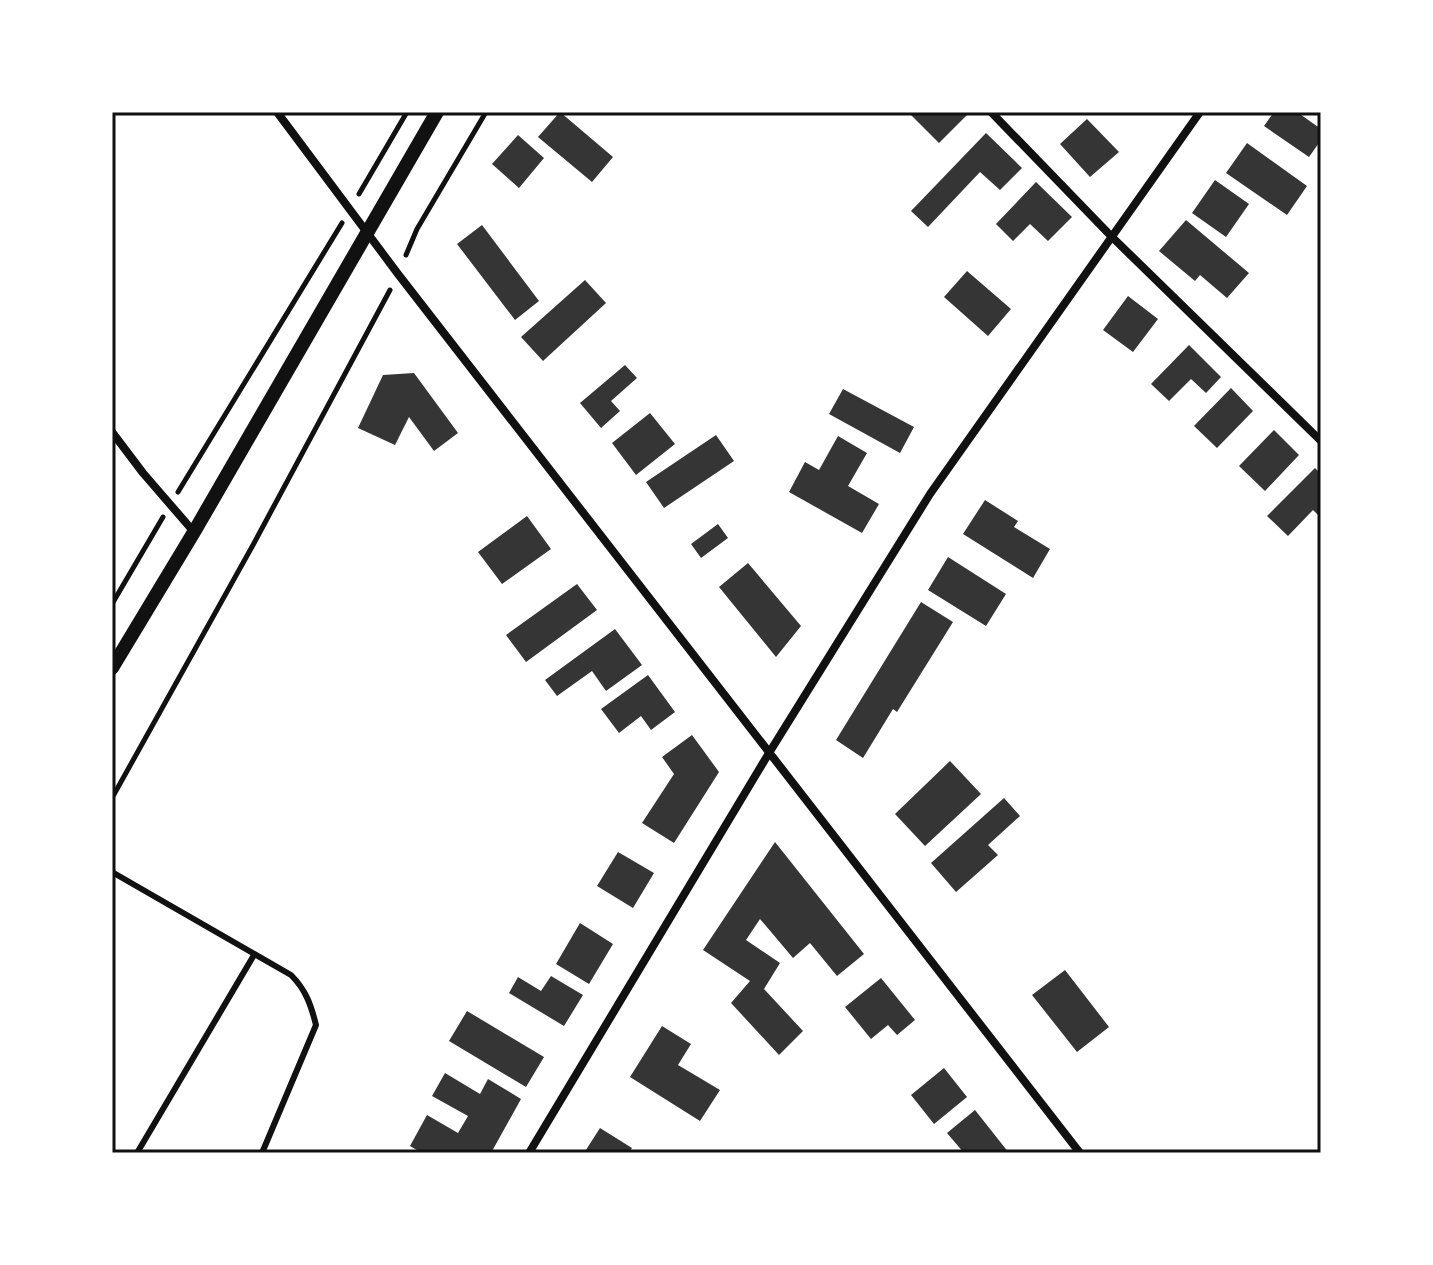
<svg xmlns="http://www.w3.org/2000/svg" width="1433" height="1265" font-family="Raleway,sans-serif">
<rect width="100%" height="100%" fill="#fff"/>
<path fill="#353535" d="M 560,112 L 613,157 L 592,182 L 538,137 Z
M 914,112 L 966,112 L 968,114 L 939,143 L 911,115 Z
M 1274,112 L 1297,112 L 1321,129 L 1321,140 L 1309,157 L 1264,126 Z
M 1087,119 L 1119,152 L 1090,177 L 1060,144 Z
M 986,133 L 1022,168 L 1000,190 L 980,172 L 928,227 L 911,211 Z
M 518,135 L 544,158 L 519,188 L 492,164 Z
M 1247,143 L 1307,186 L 1287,215 L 1226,173 Z
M 1215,180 L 1249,204 L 1226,237 L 1192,213 Z
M 1036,182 L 1072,217 L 1048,241 L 1030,224 L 1013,241 L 996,224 Z
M 1186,220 L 1249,273 L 1227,298 L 1200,275 L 1195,281 L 1159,251 Z
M 482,225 L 539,301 L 515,320 L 457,244 Z
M 967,271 L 1011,309 L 988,336 L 944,297 Z
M 585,280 L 606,303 L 543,361 L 521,337 Z
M 1128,296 L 1158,319 L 1133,352 L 1103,330 Z
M 1189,345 L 1221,377 L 1206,393 L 1191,379 L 1169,401 L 1151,384 Z
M 625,365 L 637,378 L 611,401 L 620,411 L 601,428 L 580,403 Z
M 414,373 L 458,433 L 434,451 L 409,417 L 395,445 L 358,428 L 383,375 Z
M 1231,388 L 1253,411 L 1217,448 L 1194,426 Z
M 843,389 L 914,427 L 900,453 L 829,414 Z
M 650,413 L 675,444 L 636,475 L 612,443 Z
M 1274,430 L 1299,455 L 1265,491 L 1239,466 Z
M 716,435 L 734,461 L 664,508 L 646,482 Z
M 838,436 L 867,453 L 848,486 L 879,504 L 862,533 L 789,492 L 805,462 L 819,470 Z
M 1315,468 L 1321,474 L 1321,518 L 1313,510 L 1288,536 L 1267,516 Z
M 985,500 L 1018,521 L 1014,527 L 1050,549 L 1033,578 L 963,534 Z
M 527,516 L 551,549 L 502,584 L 478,552 Z
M 718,524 L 728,538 L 701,558 L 691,544 Z
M 948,557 L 1006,594 L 986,626 L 928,590 Z
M 748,563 L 801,626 L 776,657 L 719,587 Z
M 577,584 L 597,610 L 526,662 L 506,635 Z
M 921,602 L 953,622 L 897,712 L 893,709 L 863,758 L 836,740 Z
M 615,629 L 642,665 L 606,691 L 592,671 L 557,696 L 545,680 Z
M 648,675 L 675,712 L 651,730 L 641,716 L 619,733 L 601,709 Z
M 692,735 L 719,772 L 674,843 L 642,823 L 674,774 L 662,757 Z
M 950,761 L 981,794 L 925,846 L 895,814 Z
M 1004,798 L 1020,816 L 988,845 L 998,855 L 956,892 L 931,863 Z
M 775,842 L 864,954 L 837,976 L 810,943 L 793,958 L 760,919 L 746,940 L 780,963 L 764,989 L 803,1031 L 779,1055 L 731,1003 L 750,981 L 703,950 Z
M 618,852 L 654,873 L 633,908 L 597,886 Z
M 580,923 L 613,944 L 589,984 L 556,964 Z
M 1065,970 L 1109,1027 L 1077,1052 L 1032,995 Z
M 551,976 L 583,995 L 564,1026 L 509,993 L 518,977 L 541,991 Z
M 881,978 L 915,1020 L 897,1035 L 888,1025 L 871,1039 L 845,1007 Z
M 467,1011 L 544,1057 L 526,1087 L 449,1041 Z
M 662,1026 L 691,1044 L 678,1065 L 720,1090 L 700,1121 L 630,1077 Z
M 944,1068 L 967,1097 L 934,1124 L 911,1095 Z
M 445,1073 L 480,1094 L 488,1079 L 521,1099 L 491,1153 L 422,1153 L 410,1146 L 427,1115 L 458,1133 L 468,1116 L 432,1096 Z
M 975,1110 L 1009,1153 L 964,1153 L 947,1133 Z
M 600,1128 L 632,1148 L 629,1153 L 584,1153 Z"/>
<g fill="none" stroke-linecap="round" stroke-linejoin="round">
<path stroke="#111" stroke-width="5" d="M 359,194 L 407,112
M 406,255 L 417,229 L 486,112
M 178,492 L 342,223
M 112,604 L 163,517
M 112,798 L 253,545 L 390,290"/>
<path stroke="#111" stroke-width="6" d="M 112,872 L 291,975 C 306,990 311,1005 316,1025 L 262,1153
M 137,1153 L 254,955"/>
<path stroke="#111" stroke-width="8" d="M 277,112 L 398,274 L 1080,1153
M 991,112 L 1111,236 L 1321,441
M 112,432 L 143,473 L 194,532
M 529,1153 L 769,753 L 930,494 L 1200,112"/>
<path stroke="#111" stroke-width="14" d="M 112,668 L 194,532 L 437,112"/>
</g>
<rect width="1433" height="1265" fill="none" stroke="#ffffff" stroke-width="228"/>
<rect x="114" y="114" width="1205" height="1037" fill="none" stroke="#111" stroke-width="3"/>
</svg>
